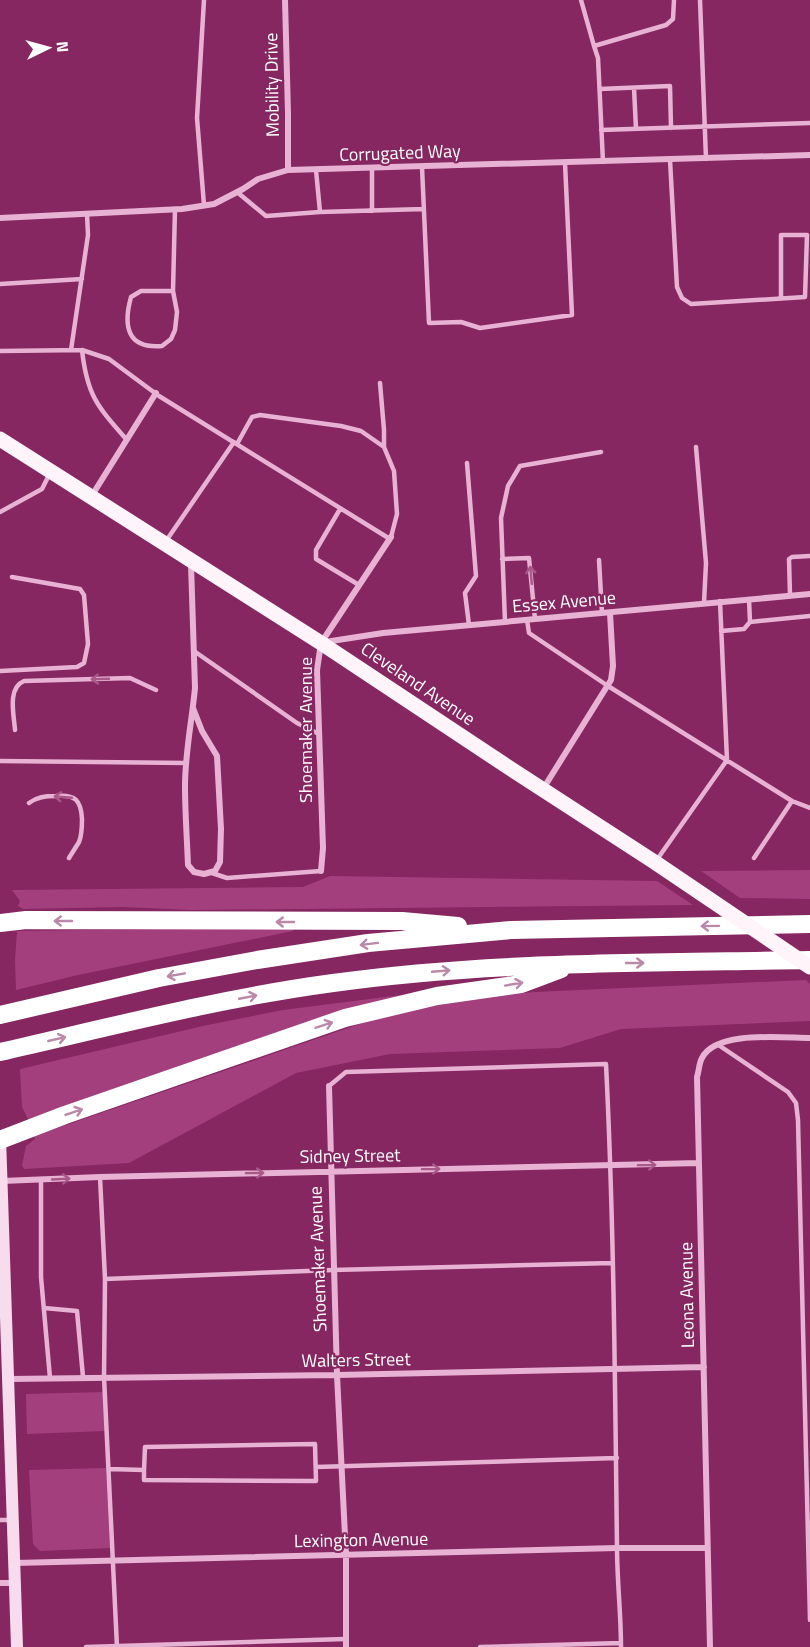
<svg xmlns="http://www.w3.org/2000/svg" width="810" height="1647" font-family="'Titillium Web',sans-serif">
<rect width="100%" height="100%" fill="#862761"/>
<path fill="#a43f7e" d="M 810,870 L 810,899 L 740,898 L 701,871 Z
M 330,876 L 657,881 L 693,905 L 192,910 L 123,907 L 23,909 L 18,906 L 20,901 L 12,890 L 303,887 Z
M 292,927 L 293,931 L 78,975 L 16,990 L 15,960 L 17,931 Z
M 806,980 L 810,984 L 810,1021 L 621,1029 L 560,1048 L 390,1054 L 296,1073 L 129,1163 L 24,1169 L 22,1165 L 26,1146 L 35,1139 L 34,1136 L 380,1017 L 473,997 L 535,992 Z
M 409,994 L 29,1121 L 22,1107 L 20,1069 L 203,1026 L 283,1010 Z
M 104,1392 L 105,1431 L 27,1434 L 26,1394 Z
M 106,1468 L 110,1548 L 40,1551 L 33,1544 L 29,1470 Z"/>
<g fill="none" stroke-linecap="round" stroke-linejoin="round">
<path stroke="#e8b2d4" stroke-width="4.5" d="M 204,0 L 197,118 L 204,205
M 581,0 L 594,46 L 666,25 L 673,19 L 674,0
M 700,0 L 706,159
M 594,46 L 598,58 L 603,162
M 634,88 L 636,129
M 600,89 L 670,86 L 671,128
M 601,130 L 810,123
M 670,160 L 677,287 L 682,298 L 691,304 L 805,297 L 807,235 L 781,235 L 781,298
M 422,167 L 429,323 L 461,322 L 480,328 L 572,315 L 565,163
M 316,170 L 320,212 L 424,209
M 237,192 L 266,216 L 320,212
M 372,211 L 372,169
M 0,284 L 82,279
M 173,291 L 141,291 L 131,297 C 123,326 127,349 162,346 L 171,339 L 175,330 L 177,312 L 173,291 L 175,209
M 71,350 L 88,235 L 87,214
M 82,350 C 87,395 97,406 126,439
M 0,351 L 82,350 L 109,359 L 159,396 L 390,539
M 380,383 L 384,430 L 384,447 L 394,471 L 397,514 L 391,537
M 237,444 L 252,417 L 260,415 L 341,426 L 361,431 L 384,447
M 696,447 L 706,563 L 704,603
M 467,463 L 476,576 L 465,593 L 469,625
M 340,509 L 316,550 L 316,559 L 359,585
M 0,512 L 42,489 L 49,475
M 166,541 L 234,442
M 502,559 L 529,558 L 535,619
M 599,560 L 602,613
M 790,595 L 789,559 L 792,557 L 810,556
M 749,599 L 750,622 L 810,616
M 527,620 L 529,633 L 608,686 L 792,801 L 810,808
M 505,622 L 501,518 L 508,486 L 520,466 L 601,452
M 721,631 L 744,629 L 750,622
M 194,651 L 297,723 L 319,734
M 0,671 L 77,667 L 84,663 L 88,644 L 84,595 L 80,589 L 12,577
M 15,730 C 14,715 7,688 24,681 L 130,678 L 156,690
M 0,761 L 187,763
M 29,803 C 37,797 45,796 56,796 C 75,794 81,800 82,819 C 82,826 82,835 79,842 C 76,847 72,853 69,858
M 754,858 L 792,801
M 656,861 L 727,760 L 720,601
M 209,872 L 227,878 L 321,871
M 717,1044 L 788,1092 L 796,1103 L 798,1120 L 810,1620
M 329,1086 L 346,1072 L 606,1064 C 614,1225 615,1386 617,1547 C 617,1580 621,1614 621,1647
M 100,1177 L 105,1279 L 104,1377 L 117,1647
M 41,1179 L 41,1277 L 50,1378
M 105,1279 L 333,1270 L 612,1263
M 44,1308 L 77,1311 L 83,1377
M 316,1467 L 617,1458
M 109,1469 L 144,1470 L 145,1447 L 315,1444 L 316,1481 L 144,1480 L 144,1470
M 0,1520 L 12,1520
M 86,1647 L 345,1639
M 480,1647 L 621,1643"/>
<path stroke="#e8b2d4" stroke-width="6" d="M 285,0 L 288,113 L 288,170
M 0,218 L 182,209 L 214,204 L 243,189 L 258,179 L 288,170 L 810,155
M 91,497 L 156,393
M 191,564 L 195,688 C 192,720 185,753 185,786 C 185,812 187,839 188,865 L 194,872 L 204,874 L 215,871 L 220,862 L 221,829 L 217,756 L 202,731 L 193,708
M 325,642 L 383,633 L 810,594
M 543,789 L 611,680 L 613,666 L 610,613
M 321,871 L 323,848 L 317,670 L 321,643 L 391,537
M 329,1086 L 337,1375 L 346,1556 L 346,1647
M 2,1181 L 100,1177 L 699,1163
M 9,1379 L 337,1375 L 704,1367
M 15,1563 L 617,1548 L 707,1548
M 0,1583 L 14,1583
M 710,1647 L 697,1077 C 699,1071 699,1063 702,1058 C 716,1030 783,1038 810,1038"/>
<path stroke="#f7dced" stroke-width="12" d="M 0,1137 L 17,1647"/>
<path stroke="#fef4fa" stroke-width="15" d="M 0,439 L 321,643 L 508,767 L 656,863"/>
<path stroke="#fff" stroke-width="18" d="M 0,923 L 26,920 L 402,921 L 458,926
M 0,1015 L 159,978 L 257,960 L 368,943 L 511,930 L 810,924
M 0,1052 C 110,1027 221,998 333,983 C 491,961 650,963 809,960
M 0,1140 L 65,1115 L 345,1018 L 437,996 L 521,984 L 561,969"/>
<path stroke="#fef4fa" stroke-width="15" d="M 656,863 L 810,967"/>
</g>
<defs><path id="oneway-shaft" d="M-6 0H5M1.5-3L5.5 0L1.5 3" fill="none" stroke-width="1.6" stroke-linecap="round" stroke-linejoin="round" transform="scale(1.5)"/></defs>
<g stroke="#a85889">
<use href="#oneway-shaft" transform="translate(531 575) rotate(-95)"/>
<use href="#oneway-shaft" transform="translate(100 679) rotate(178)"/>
<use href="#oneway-shaft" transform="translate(63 797) rotate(-175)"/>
<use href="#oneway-shaft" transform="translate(647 1165) rotate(-1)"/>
<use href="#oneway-shaft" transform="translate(431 1169) rotate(-1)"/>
<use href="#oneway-shaft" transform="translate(255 1173) rotate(-1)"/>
<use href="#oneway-shaft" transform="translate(61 1179) rotate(-3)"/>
</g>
<g stroke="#bc88a8">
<use href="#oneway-shaft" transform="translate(63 921) rotate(-180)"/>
<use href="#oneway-shaft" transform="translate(285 922) rotate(180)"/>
<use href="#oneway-shaft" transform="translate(710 926) rotate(179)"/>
<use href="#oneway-shaft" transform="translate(369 944) rotate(173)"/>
<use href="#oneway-shaft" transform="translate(635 963)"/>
<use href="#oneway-shaft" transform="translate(441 971) rotate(-5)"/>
<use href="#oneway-shaft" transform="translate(176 975) rotate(170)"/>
<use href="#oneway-shaft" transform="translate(514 984) rotate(-10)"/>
<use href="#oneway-shaft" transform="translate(248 997) rotate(-11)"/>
<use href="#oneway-shaft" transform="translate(324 1025) rotate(-18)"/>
<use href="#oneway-shaft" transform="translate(57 1039) rotate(-13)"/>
<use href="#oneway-shaft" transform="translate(74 1112) rotate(-19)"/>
</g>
<g text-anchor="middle" stroke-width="4.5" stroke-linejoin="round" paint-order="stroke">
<g font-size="18" fill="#fff" stroke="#862761">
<text transform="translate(272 85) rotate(-91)" y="6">Mobility Drive</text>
<text transform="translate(400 153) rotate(-2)" y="6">Corrugated Way</text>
<text transform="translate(564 602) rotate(-5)" y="6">Essex Avenue</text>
<text transform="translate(418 684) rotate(34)" y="6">Cleveland Avenue</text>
<text transform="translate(306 730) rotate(-90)" y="6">Shoemaker Avenue</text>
<text transform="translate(350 1156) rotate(-1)" y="6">Sidney Street</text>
<text transform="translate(318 1259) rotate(-92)" y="6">Shoemaker Avenue</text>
<text transform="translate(687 1295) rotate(-91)" y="6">Leona Avenue</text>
<text transform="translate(356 1360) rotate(-1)" y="6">Walters Street</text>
<text transform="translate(361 1540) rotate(-1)" y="6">Lexington Avenue</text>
</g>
</g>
<g transform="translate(48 48) rotate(85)" stroke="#862761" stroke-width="4.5" paint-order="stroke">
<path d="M0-4.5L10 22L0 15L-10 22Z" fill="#ffffff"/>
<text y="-9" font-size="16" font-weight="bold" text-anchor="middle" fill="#ffffff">N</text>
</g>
</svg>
